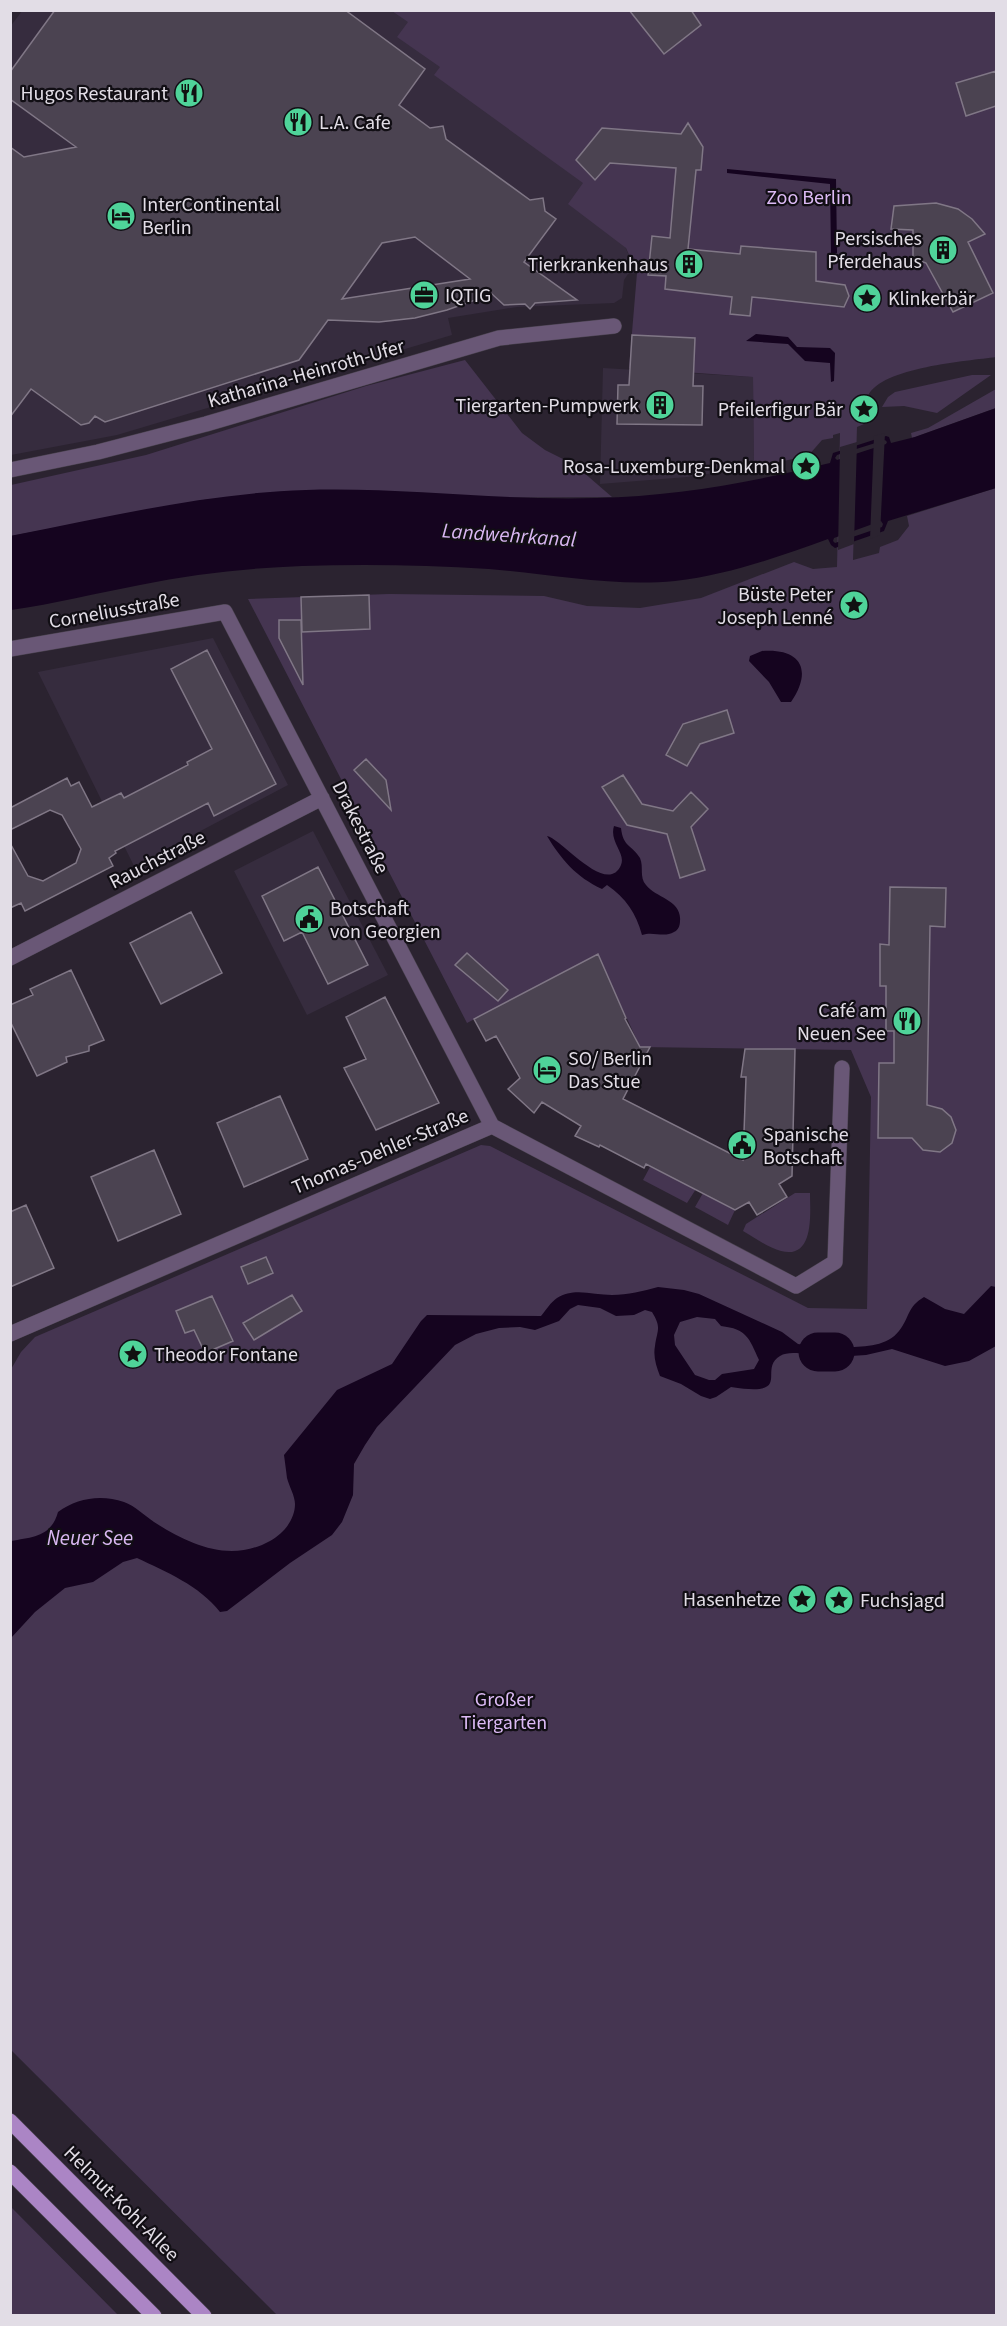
<svg xmlns="http://www.w3.org/2000/svg" width="1007" height="2326" font-family="'Source Sans 3',sans-serif">
<rect width="100%" height="100%" fill="#2b2330"/>
<path fill="#362c3e" d="M 22,11 L 402,11 L 595,180 L 637,273 L 628,274 L 624,280 L 622,298 L 614,303 L 517,307 L 448,318 L 452,335 L 117,435 L 11,455 L 10,27 Z
M 603,368 L 753,377 L 754,467 L 687,477 L 600,484 Z
M 213,638 L 288,785 L 134,866 L 38,672 Z
M 313,831 L 388,975 L 307,1015 L 234,871 Z"/>
<path fill="#453551" d="M 392,11 L 996,11 L 996,357 C 968,361 881,367 868,396 C 864,404 864,415 864,424 L 857,427 L 853,560 L 879,553 L 880,547 L 898,540 L 909,526 L 907,516 L 996,488 L 996,2315 L 277,2315 L 11,2050 L 10,1371 L 21,1352 L 35,1337 L 481,1145 L 490,1146 L 808,1308 L 867,1309 L 871,1097 L 851,1050 L 640,1047 L 598,955 L 467,1023 L 248,599 L 389,594 L 544,596 L 587,606 L 640,608 L 701,598 L 794,562 L 813,569 L 837,567 L 840,433 L 833,435 L 833,438 L 822,440 L 808,456 L 754,467 L 753,377 L 629,368 L 637,273 L 626,248 L 568,204 L 583,183 L 434,75 L 440,67 L 397,37 L 408,22 Z
M 465,360 L 522,433 L 545,450 L 575,465 L 612,497 L 209,499 L 11,536 L 11,485 L 146,455 L 366,386 Z
M 972,375 L 991,375 L 937,413 L 904,406 L 882,407 L 888,397 L 895,392 Z
M 996,389 L 996,408 L 912,438 L 911,433 L 928,428 Z
M 650,1167 L 696,1189 L 687,1203 L 643,1180 Z
M 703,1193 L 735,1210 L 728,1225 L 695,1207 Z
M 795,1193 L 810,1193 C 810,1212 815,1260 781,1251 C 769,1248 755,1238 743,1231 L 746,1224 Z
M 11,2207 L 118,2315 L 11,2315 Z"/>
<path fill="#15041f" fill-rule="evenodd" d="M 727,169 L 836,179 L 837,253 L 831,253 L 830,184 L 727,173 Z
M 756,334 L 788,337 L 797,347 L 830,348 L 835,353 L 834,381 L 831,382 L 830,363 L 805,361 L 788,344 L 746,341 Z
M 996,408 L 996,488 L 888,521 L 884,531 L 835,548 L 831,545 L 828,539 C 778,557 728,575 675,581 C 613,587 550,574 489,569 C 427,565 364,564 302,566 C 248,568 194,574 140,585 C 97,593 54,604 11,610 L 10,536 C 108,517 206,493 306,490 C 403,487 500,501 597,498 C 676,496 753,482 830,463 L 833,453 L 886,436 L 889,437 L 891,443 L 915,437 ZM 885,440 L 887,442 L 886,444 L 837,460 L 835,458 L 837,455 ZM 881,521 L 883,524 L 882,527 L 835,543 L 833,541 L 834,538 Z
M 762,651 C 801,648 813,670 791,702 L 781,702 L 769,682 L 749,661 L 750,656 Z
M 614,826 L 621,828 C 623,847 632,845 640,858 C 644,867 639,877 646,885 C 656,898 682,900 680,921 C 680,926 678,930 674,932 C 664,938 653,931 642,935 C 636,913 626,898 607,885 L 602,889 C 576,877 561,859 547,836 C 562,839 607,897 621,865 C 626,853 609,842 614,826 Z
M 991,1286 L 996,1287 L 996,1346 L 969,1361 L 945,1366 L 892,1349 L 866,1355 L 835,1357 L 835,1347 C 856,1347 885,1349 899,1331 C 910,1317 907,1307 924,1297 L 945,1309 L 964,1314 Z
M 658,1287 L 684,1290 L 699,1294 L 782,1332 L 798,1344 L 818,1347 L 818,1356 C 807,1355 790,1350 780,1356 C 757,1370 795,1397 731,1387 L 716,1397 L 710,1399 L 701,1396 L 681,1384 L 660,1376 C 656,1366 653,1356 655,1346 C 657,1330 662,1328 652,1312 L 645,1310 L 634,1315 L 616,1316 L 600,1308 L 578,1305 L 570,1309 L 559,1321 L 535,1330 L 520,1327 L 499,1328 L 476,1334 L 455,1345 L 377,1427 L 365,1445 L 354,1464 L 353,1495 L 342,1522 L 332,1535 L 290,1563 L 227,1611 L 220,1612 C 199,1585 166,1572 137,1558 L 123,1562 L 93,1582 L 65,1588 L 35,1612 L 11,1638 L 11,1541 C 33,1537 51,1537 58,1512 C 77,1498 101,1494 124,1502 C 135,1506 144,1515 154,1522 C 190,1545 230,1563 270,1541 C 283,1534 295,1520 295,1504 C 295,1496 289,1486 287,1478 C 286,1470 285,1462 284,1455 L 337,1390 L 392,1364 L 421,1321 L 427,1315 L 541,1316 C 546,1310 551,1302 557,1298 C 574,1287 593,1295 612,1295 C 628,1295 643,1291 658,1287 ZM 697,1317 L 715,1319 L 721,1326 C 747,1329 749,1338 759,1360 L 754,1369 L 722,1374 L 715,1380 L 709,1380 L 695,1375 L 675,1345 L 674,1335 L 680,1322 Z"/>
<path fill="#2b2330" d="M 885,433 L 880,535 L 870,539 L 874,436 Z
M 857,442 L 854,544 L 838,550 L 840,447 Z"/>
<g fill="none" stroke-linecap="round" stroke-linejoin="round">
<path stroke="#15041f" stroke-width="39" d="M 818,1352 L 835,1352"/>
</g>
<path fill="#4b4351" stroke="#807786" stroke-width="1.5" fill-rule="evenodd" d="M 55,10 L 345,10 L 425,69 L 399,105 L 430,128 L 443,126 L 446,139 L 530,200 L 543,198 L 545,211 L 556,219 L 524,262 L 577,300 L 535,303 L 530,309 L 525,304 L 504,305 L 492,294 L 447,310 L 415,318 L 379,322 L 328,320 L 299,360 L 105,422 L 95,416 L 89,423 L 81,425 L 31,389 L 10,417 L 10,147 L 24,157 L 76,147 L 10,99 L 10,72 ZM 415,237 L 470,279 L 342,299 L 382,243 Z
M 629,10 L 691,10 L 701,25 L 664,54 Z
M 996,71 L 996,106 L 966,116 L 956,83 Z
M 688,123 L 703,147 L 701,170 L 696,170 L 688,249 L 740,254 L 741,246 L 816,252 L 816,281 L 845,285 L 849,296 L 844,307 L 752,297 L 750,316 L 730,314 L 732,297 L 665,289 L 666,276 L 648,275 L 652,236 L 670,238 L 676,168 L 610,163 L 595,180 L 576,160 L 602,128 L 681,134 Z
M 936,203 L 958,209 L 972,219 L 985,234 L 968,242 L 993,293 L 953,312 L 926,263 L 913,258 L 913,230 L 891,229 L 894,206 Z
M 632,335 L 695,338 L 693,386 L 703,386 L 702,425 L 617,424 L 618,385 L 629,385 Z
M 369,595 L 370,629 L 302,632 L 301,597 Z
M 279,620 L 301,620 L 303,685 L 279,638 Z
M 207,650 L 276,784 L 214,816 L 208,803 L 115,851 L 116,853 L 109,858 L 113,866 L 25,911 L 21,903 L 10,908 L 10,843 L 28,876 L 43,881 L 76,863 L 81,849 L 62,815 L 50,810 L 10,830 L 10,808 L 67,778 L 71,786 L 79,782 L 92,807 L 121,793 L 124,798 L 188,765 L 187,762 L 212,749 L 171,669 Z
M 727,710 L 734,733 L 700,744 L 687,766 L 666,755 L 683,724 Z
M 366,759 L 386,780 L 391,810 L 354,770 Z
M 623,775 L 642,804 L 673,811 L 691,792 L 708,809 L 691,827 L 705,870 L 680,878 L 667,834 L 627,825 L 602,787 Z
M 318,867 L 368,965 L 328,984 L 302,932 L 284,941 L 262,896 Z
M 890,887 L 946,888 L 945,927 L 930,926 L 927,1105 L 942,1109 L 951,1117 L 956,1130 L 952,1143 L 940,1152 L 923,1150 L 912,1138 L 878,1138 L 879,1063 L 894,1063 L 894,1031 L 886,1031 L 886,986 L 880,986 L 880,944 L 889,945 Z
M 191,912 L 222,973 L 161,1004 L 130,943 Z
M 467,953 L 508,990 L 498,1001 L 455,965 Z
M 598,954 L 626,1018 L 625,1019 L 640,1047 L 650,1047 L 623,1099 L 743,1160 L 746,1077 L 741,1077 L 745,1049 L 795,1049 L 792,1176 L 779,1184 L 787,1197 L 757,1215 L 749,1202 L 735,1210 L 646,1164 L 644,1168 L 600,1145 L 599,1147 L 575,1136 L 581,1126 L 542,1102 L 534,1113 L 508,1089 L 520,1078 L 496,1036 L 486,1041 L 474,1019 Z
M 71,970 L 104,1040 L 89,1046 L 89,1051 L 66,1057 L 67,1062 L 37,1076 L 10,1021 L 10,1005 L 33,995 L 30,989 Z
M 385,997 L 439,1103 L 376,1130 L 344,1068 L 366,1059 L 346,1017 Z
M 280,1096 L 308,1159 L 244,1187 L 217,1123 Z
M 154,1150 L 181,1214 L 118,1241 L 91,1177 Z
M 26,1205 L 54,1268 L 10,1287 L 10,1212 Z
M 266,1257 L 273,1273 L 248,1284 L 241,1267 Z
M 292,1295 L 302,1311 L 254,1340 L 243,1323 Z
M 212,1296 L 233,1341 L 205,1353 L 194,1330 L 185,1333 L 176,1311 Z"/>
<g fill="none" stroke-linecap="round" stroke-linejoin="round">
<g stroke="#48414d" stroke-width="16">
<path id="minor" d="M 10,470 L 98,452 L 206,424 L 499,338 L 614,326
M 10,649 L 225,612 L 492,1126
M 10,958 L 322,798
M 492,1126 L 796,1286 L 835,1262 L 842,1068
M 10,1334 L 492,1126"/>
</g>
<g stroke="#48414d" stroke-width="16">
<path id="primary" d="M 10,2121 L 204,2316
M 10,2172 L 154,2316"/>
</g>
<use href="#minor" stroke="#695776" stroke-width="15"/>
<use href="#primary" stroke="#ab85c5" stroke-width="15"/>
</g>
<defs>
<g id="restaurant-disc" transform="scale(1.5)"><circle r="9.5" fill="#4fd399" stroke="#110e14"/><path d="M-5-6h1v4h1v-4h1v4h1v-4h1v5L-1.5 .5V6h-2V.5L-5-1ZM5-6V6H3V1.5H1.5Q1.5-4 5-6Z" fill="#111"/></g>
<g id="hotel-disc" transform="scale(1.5)"><circle r="9.5" fill="#4fd399" stroke="#110e14"/><path d="M-6-4.5h1.5V1H6V5H4.5V3h-9V5H-6ZM-4 0a1.8 1.8 0 1 1 3.6 0ZM.5 0V-2.5h3Q6-2.5 6 0Z" fill="#111"/></g>
<g id="building-disc" transform="scale(1.5)"><circle r="9.5" fill="#4fd399" stroke="#110e14"/><path d="M-4-6H4V6H1V3H-1V6H-4ZM-2.5-4.3h1.7v1.8h-1.7ZM.8-4.3h1.7v1.8H.8ZM-2.5-1h1.7V.8h-1.7ZM.8-1h1.7V.8H.8Z" fill="#111"/></g>
<g id="office-disc" transform="scale(1.5)"><circle r="9.5" fill="#4fd399" stroke="#110e14"/><path d="M-6-3h4V-5.5h4V-3h4V5H-6ZM-1-4.5V-3h2v-1.5ZM-6 0V1H6V0Z" fill="#111"/></g>
<g id="sight-disc" transform="scale(1.5)"><circle r="9.5" fill="#4fd399" stroke="#110e14"/><path d="M0-6L1.8-2.2L6-1.7L2.9 1.2L3.7 5.4L0 3.3L-3.7 5.4L-2.9 1.2L-6-1.7L-1.8-2.2Z" fill="#111"/></g>
<g id="civic-disc" transform="scale(1.5)"><circle r="9.5" fill="#4fd399" stroke="#110e14"/><path d="M-.6-6.5H3V-4.5H.6V-3L4-1V1h2V6H-6V1h2V-1L-.6-3ZM-1.2 2.5V6h2.4V2.5Z" fill="#111"/></g>
</defs>
<g fill-rule="evenodd">
<use href="#restaurant-disc" x="189" y="93"/>
<use href="#restaurant-disc" x="298" y="122"/>
<use href="#hotel-disc" x="121" y="216"/>
<use href="#building-disc" x="943" y="250"/>
<use href="#building-disc" x="689" y="264"/>
<use href="#office-disc" x="424" y="295"/>
<use href="#sight-disc" x="867" y="298"/>
<use href="#building-disc" x="660" y="405"/>
<use href="#sight-disc" x="864" y="409"/>
<use href="#sight-disc" x="806" y="466"/>
<use href="#sight-disc" x="854" y="605"/>
<use href="#civic-disc" x="309" y="919"/>
<use href="#restaurant-disc" x="907" y="1021"/>
<use href="#hotel-disc" x="547" y="1070"/>
<use href="#civic-disc" x="742" y="1145"/>
<use href="#sight-disc" x="133" y="1354"/>
<use href="#sight-disc" x="802" y="1599"/>
<use href="#sight-disc" x="839" y="1600"/>
</g>
<g text-anchor="middle" stroke-width="4.5" stroke-linejoin="round" paint-order="stroke">
<g font-size="20" fill="#e2dde6" stroke="#110e14" text-anchor="end">
<text x="168" y="100">Hugos Restaurant</text>
<text x="319" y="129" text-anchor="start">L.A. Cafe</text>
<text x="142" y="211" text-anchor="start">InterContinental<tspan x="142" dy="23">Berlin</tspan></text>
<text x="922" y="245">Persisches<tspan x="922" dy="23">Pferdehaus</tspan></text>
<text x="668" y="271">Tierkrankenhaus</text>
<text x="445" y="302" text-anchor="start">IQTIG</text>
<text x="888" y="305" text-anchor="start">Klinkerbär</text>
<text x="639" y="412">Tiergarten-Pumpwerk</text>
<text x="843" y="416">Pfeilerfigur Bär</text>
<text x="785" y="473">Rosa-Luxemburg-Denkmal</text>
<text x="833" y="601">Büste Peter<tspan x="833" dy="23">Joseph Lenné</tspan></text>
<text x="330" y="915" text-anchor="start">Botschaft<tspan x="330" dy="23">von Georgien</tspan></text>
<text x="886" y="1017">Café am<tspan x="886" dy="23">Neuen See</tspan></text>
<text x="568" y="1065" text-anchor="start">SO/ Berlin<tspan x="568" dy="23">Das Stue</tspan></text>
<text x="763" y="1141" text-anchor="start">Spanische<tspan x="763" dy="23">Botschaft</tspan></text>
<text x="154" y="1361" text-anchor="start">Theodor Fontane</text>
<text x="781" y="1606">Hasenhetze</text>
<text x="860" y="1607" text-anchor="start">Fuchsjagd</text>
</g>
<g font-size="20" fill="#dcbaf5" stroke="#110e14">
<text x="809" y="204">Zoo Berlin</text>
<text x="504" y="1706">Großer<tspan x="504" dy="23">Tiergarten</tspan></text>
</g>
<g font-size="20" fill="#e2dde6" stroke="#110e14">
<text transform="translate(306 373) rotate(-16)" y="7">Katharina-Heinroth-Ufer</text>
<text transform="translate(114 610) rotate(-10)" y="7">Corneliusstraße</text>
<text transform="translate(361 827) rotate(63)" y="7">Drakestraße</text>
<text transform="translate(157 859) rotate(-27)" y="7">Rauchstraße</text>
<text transform="translate(380 1151) rotate(-23)" y="7">Thomas-Dehler-Straße</text>
<text transform="translate(122 2203) rotate(45)" y="7">Helmut-Kohl-Allee</text>
</g>
<g font-size="21" font-style="italic" fill="#d9b7f2" stroke="#110e14">
<text transform="translate(509 535) rotate(4)" y="7">Landwehrkanal</text>
<text x="90" y="1545">Neuer See</text>
</g>
</g>
<rect width="1007" height="2326" fill="none" stroke="#e2dde6" stroke-width="24"/>
</svg>
